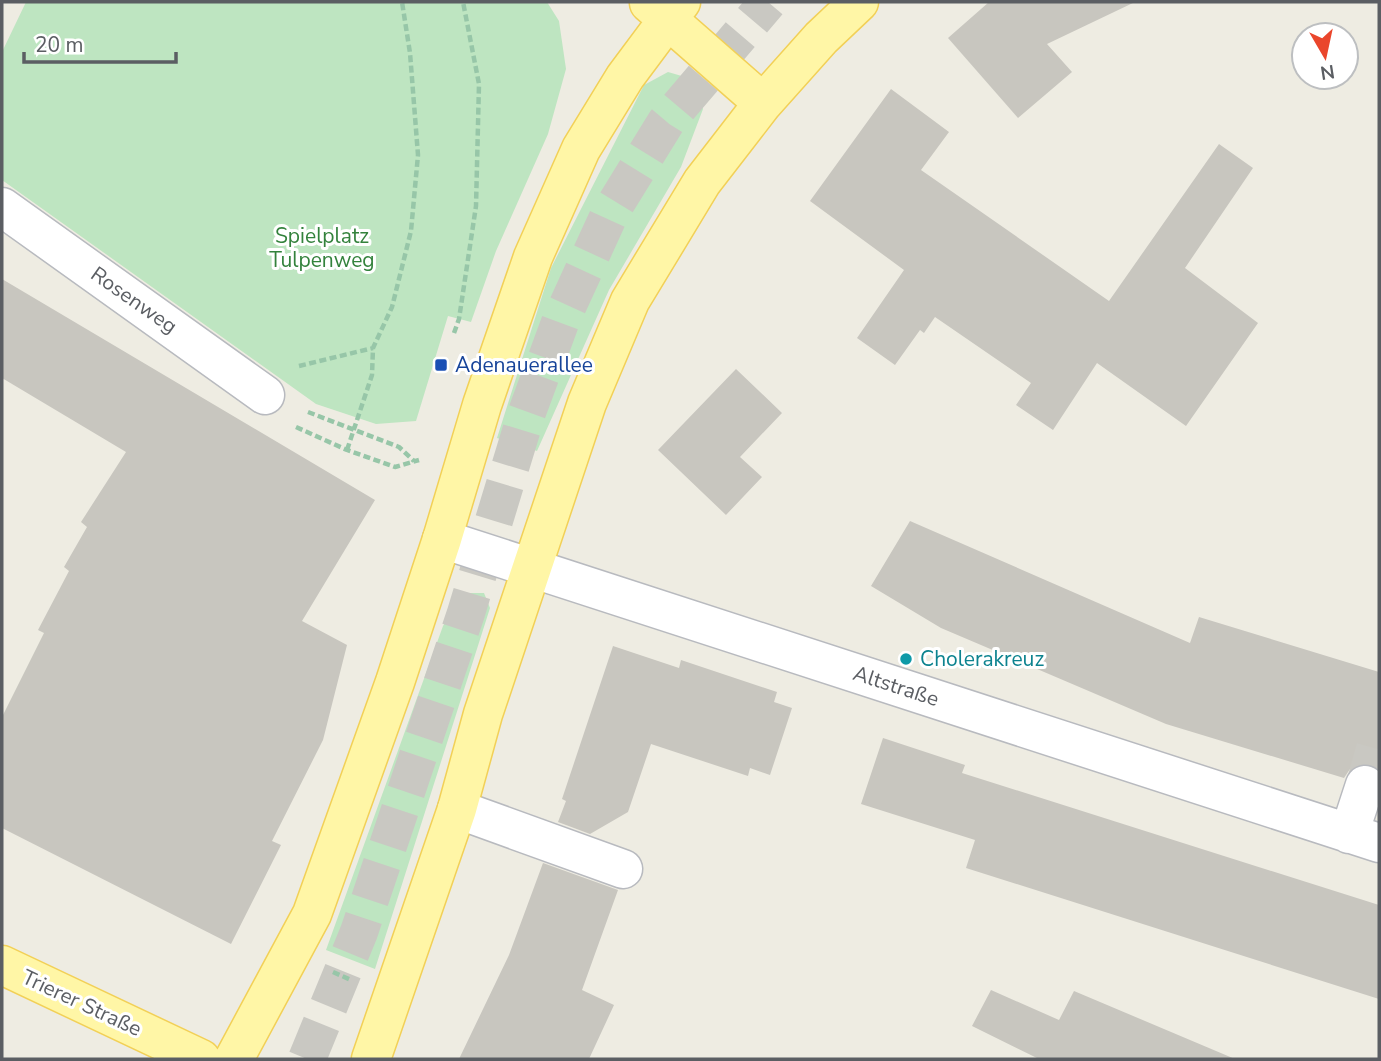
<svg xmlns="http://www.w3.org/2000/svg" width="1381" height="1061" font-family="'Nunito Sans',sans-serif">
<rect width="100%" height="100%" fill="#eeece2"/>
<path fill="#bee5c1" d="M 26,2 L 547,2 L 559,21 L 566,69 L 548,134 L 496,251 L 471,322 L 448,316 L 416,421 L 376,424 L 316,404 L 2,180 L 2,52 Z
M 668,72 L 692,79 L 703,109 L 681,167 L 609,290 L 537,451 L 497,438 L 551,268 L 644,85 Z
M 463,593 L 484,593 L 490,608 L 375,969 L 326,950 L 443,626 Z"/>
<path fill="#c8c6bf" d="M 989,2 L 1135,2 L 1047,44 L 1072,72 L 1018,118 L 948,38 Z
M 891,89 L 949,132 L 921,170 L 1109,301 L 1219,144 L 1253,168 L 1185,268 L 1258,323 L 1186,426 L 1097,363 L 1053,430 L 1016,405 L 1031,383 L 935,317 L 924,333 L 920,330 L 895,365 L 857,338 L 904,270 L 810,201 Z
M 2,279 L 375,500 L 302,621 L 347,645 L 323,740 L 272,841 L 281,845 L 231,944 L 2,828 L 2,717 L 44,633 L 38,630 L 69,571 L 64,567 L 87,527 L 81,522 L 126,452 L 2,378 Z
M 736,369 L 782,413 L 740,457 L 762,477 L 726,515 L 658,450 Z
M 910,521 L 1190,643 L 1199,617 L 1379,672 L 1379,769 L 1371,764 L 1360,764 L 1350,769 L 1344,778 L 1166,724 L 941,628 L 871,586 Z
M 613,646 L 679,668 L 681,660 L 777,692 L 774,702 L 792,708 L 770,775 L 750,768 L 748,776 L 651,744 L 628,812 L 590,834 L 558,822 L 566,801 L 562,799 Z
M 883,738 L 965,765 L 962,773 L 1379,905 L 1379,999 L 966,868 L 975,840 L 861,804 Z
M 543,863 L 618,890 L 582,990 L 614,1005 L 589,1059 L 459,1059 L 509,955 Z
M 991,990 L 1059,1020 L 1074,991 L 1235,1059 L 1039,1059 L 972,1026 Z"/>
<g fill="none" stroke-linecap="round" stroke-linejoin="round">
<path stroke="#c9c8c2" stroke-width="38" stroke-dasharray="38 19" stroke-linecap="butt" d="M 1365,785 L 1379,735"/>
<path stroke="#c9c8c2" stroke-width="38" stroke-dasharray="38 19" stroke-linecap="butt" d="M 307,1059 L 359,932 L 466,613 L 526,415 L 561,320 L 610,213 L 666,122 L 768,2"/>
<g stroke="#b8babf" stroke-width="41">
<path id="minor" d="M 2,207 L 265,395
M 442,539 L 1379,843
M 457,809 L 623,869
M 1349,834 L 1365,785"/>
</g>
<g stroke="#f2d057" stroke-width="41">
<path id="major" d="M 649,3 L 763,103
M 2,965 L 201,1059
M 234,1059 L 312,914 L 395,682 L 442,539 L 482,405 L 533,257 L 581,149 L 625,77 L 681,2
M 371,1059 L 457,809 L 483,714 L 587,403 L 630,301 L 702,182 L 763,103 L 821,38 L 859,2"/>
</g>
<path stroke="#97c6a8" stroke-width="4.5" stroke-dasharray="7 3.5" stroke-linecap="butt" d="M 454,333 L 459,319 L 476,206 L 479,84 L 463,2
M 299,366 L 373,348
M 308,412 L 399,447 L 414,461
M 296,427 L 347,450 L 395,467 L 419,460
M 347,450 L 372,375 L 373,348 L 392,307 L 411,231 L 418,155 L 410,53 L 402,2
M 333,972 L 351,980"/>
<use href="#minor" stroke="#fff" stroke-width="38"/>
<use href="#major" stroke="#fff6a6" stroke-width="38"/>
</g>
<rect fill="#1a4fb4" stroke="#fff" stroke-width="2.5" x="434" y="358" width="14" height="14" rx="3.5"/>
<circle fill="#0f9aa8" stroke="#fff" stroke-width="2.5" cx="906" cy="659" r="7"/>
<g text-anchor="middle" stroke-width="6" stroke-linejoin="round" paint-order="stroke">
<g font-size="21" fill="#33823c" stroke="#fff">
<text x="322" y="243">Spielplatz<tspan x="322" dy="24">Tulpenweg</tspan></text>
</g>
<g font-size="21" fill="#5b5e63" stroke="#fff">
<text transform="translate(134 300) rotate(35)" y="7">Rosenweg</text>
<text transform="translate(896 686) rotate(18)" y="7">Altstraße</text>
<text transform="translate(82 1003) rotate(25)" y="7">Trierer Straße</text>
</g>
<g font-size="21" fill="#164399" stroke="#fff" text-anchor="start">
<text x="455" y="372">Adenauerallee</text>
</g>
<g font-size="21" fill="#0d838f" stroke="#fff" text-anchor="start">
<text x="920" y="666">Cholerakreuz</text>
</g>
</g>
<rect width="1381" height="1061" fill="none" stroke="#5b5e63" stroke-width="7"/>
<g transform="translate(1325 56) rotate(171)"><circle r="33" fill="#ffffff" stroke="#bdbfc1" stroke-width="2"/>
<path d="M0-5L12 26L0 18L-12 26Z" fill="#ea462c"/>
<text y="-10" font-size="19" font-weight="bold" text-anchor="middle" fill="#5b5e63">N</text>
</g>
<path d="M24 52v10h152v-10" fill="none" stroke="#5b5e63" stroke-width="3.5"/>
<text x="35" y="52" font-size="21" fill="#5b5e63" stroke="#ffffff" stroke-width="5" paint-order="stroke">20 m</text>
</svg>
